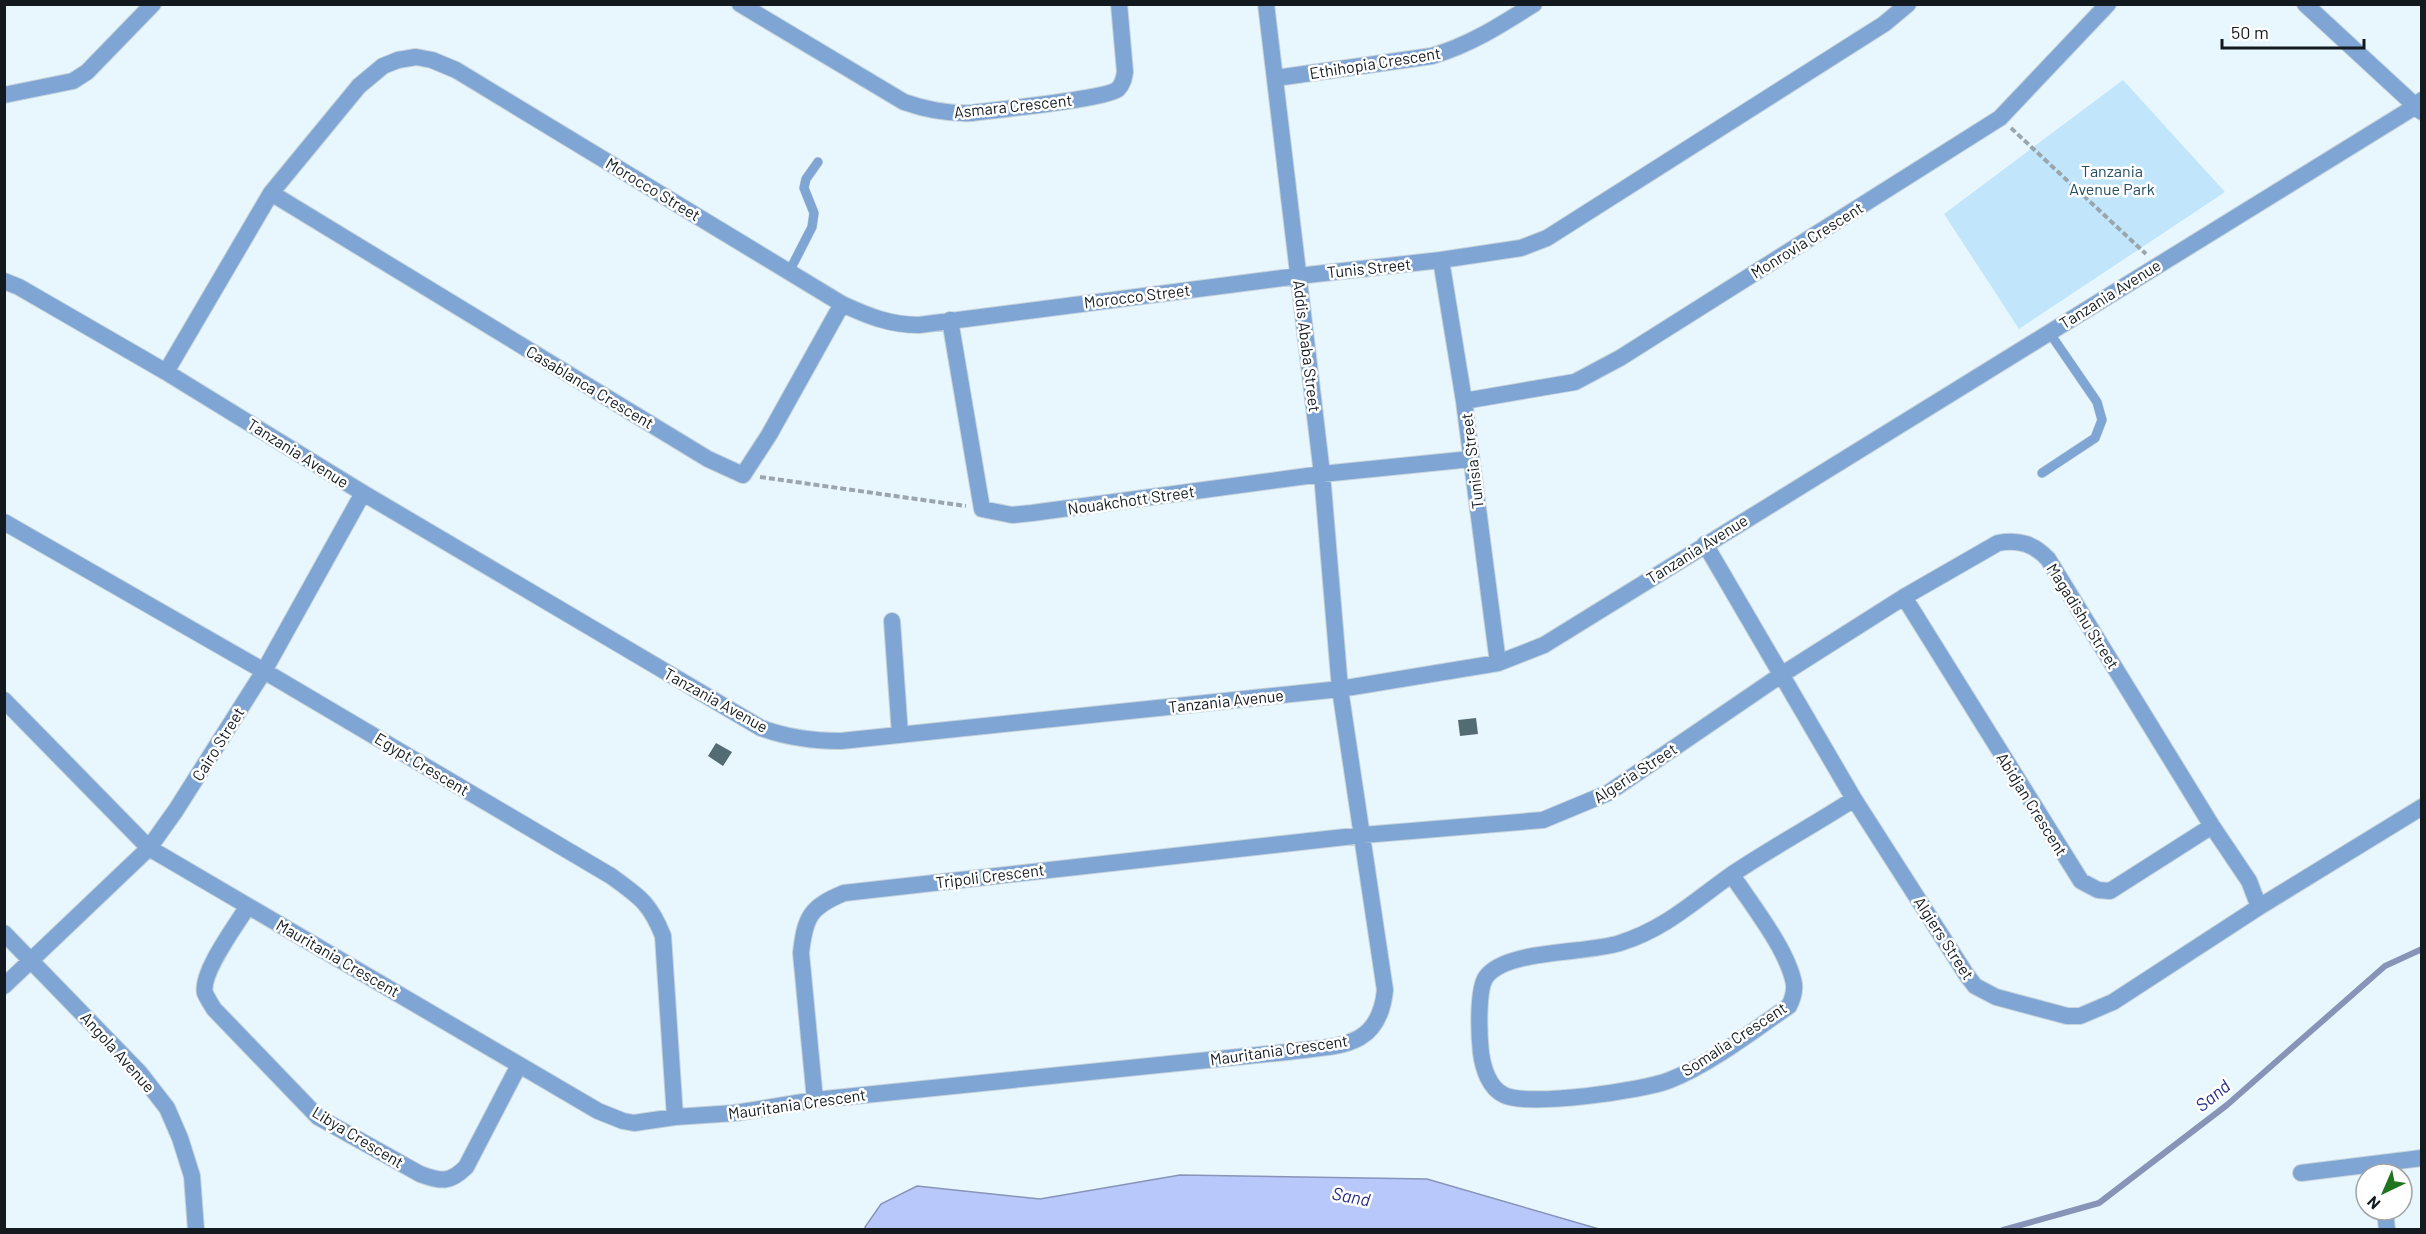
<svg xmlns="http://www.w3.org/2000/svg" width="2426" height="1234" font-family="Barlow,sans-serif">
<rect width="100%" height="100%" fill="#e8f6fe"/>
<path fill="#c1e6fc" d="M 2123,80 L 2225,192 L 2019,329 L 1944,214 Z"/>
<path fill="#b9c8fa" stroke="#8794b8" stroke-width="1.5" d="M 1180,1175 L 1427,1179 L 1599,1229 L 866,1230 L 865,1227 L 881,1204 L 917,1186 L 1040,1199 Z"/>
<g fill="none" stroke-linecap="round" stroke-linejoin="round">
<path stroke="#8794b8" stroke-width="6" d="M 2003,1230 L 2099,1203 L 2227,1105 L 2385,966 L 2422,949"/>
</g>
<path fill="#536b72" d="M 1476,718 L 1478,734 L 1460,736 L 1458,720 Z
M 716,743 L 732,752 L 723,766 L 708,756 Z"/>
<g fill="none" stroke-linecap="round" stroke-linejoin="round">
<g stroke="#c6d3da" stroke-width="10">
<path id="service" d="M 789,272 L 812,227 L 814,213 L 804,188 L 806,179 L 818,162
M 2042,473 L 2095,438 L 2102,420 L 2097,402 L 2049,332"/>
</g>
<g stroke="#c6d3da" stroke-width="18">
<path id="minor" d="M 740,4 L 904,102 C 927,110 947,114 972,113 C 994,110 1107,99 1118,89 C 1123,84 1124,78 1125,72 L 1119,4
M 2305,4 L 2422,112
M 1276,78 L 1432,56 C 1470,45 1501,25 1534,4
M 4,95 L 73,81 L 87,72 L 153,4
M 271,193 L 708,459 L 743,475 L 769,435 L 842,304
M 1441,260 L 1464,401 L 1498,663
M 4,281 L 19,287 L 166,372 L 363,493 L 761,728 C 788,738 812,741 841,741 L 1340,689 L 1498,663 L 1544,645 L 2416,106 L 2422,100
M 950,320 L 982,509 L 1012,515 L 1032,513 L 1322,474 L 1471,459
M 166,372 L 271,193 L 359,86 L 383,66 L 398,60 L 416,57 L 432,60 L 456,70 L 842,304 C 868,316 890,325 919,325 L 1298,276 L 1441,260 L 1521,248 L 1547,238 L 1884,24 L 1908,4
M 1464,401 L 1575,382 L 1620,358 L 2000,118 L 2108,4
M 4,522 L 264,671 L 611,876 C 640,897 650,903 663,936 L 675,1117
M 1705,544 L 1854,799 L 1966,974 L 1975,986 L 1996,997 L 2067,1016 L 2080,1016 L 2113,1002 L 2259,907 L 2422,807
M 1904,597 L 2081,881 L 2098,890 L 2110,891 L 2212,826
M 892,621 L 900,735
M 4,700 L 149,848 L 598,1111 L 623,1121 L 634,1123 L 675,1117 L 735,1113 L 815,1100 L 1287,1052 C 1336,1045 1379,1051 1385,990 L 1340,689 L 1322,474 L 1266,4
M 1732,875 C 1751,904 1788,950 1794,984 C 1795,992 1793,998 1789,1006 C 1754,1030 1709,1065 1670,1080 C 1643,1091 1528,1107 1504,1095 C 1489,1088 1483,1068 1481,1053 C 1479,1036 1477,990 1486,977 C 1506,949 1587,954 1620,943 C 1665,929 1693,902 1731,875 C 1771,848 1814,825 1854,799
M 248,906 C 237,924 200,973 205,993 C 207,998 211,1004 214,1009 L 318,1117 L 420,1174 C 441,1182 450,1183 466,1167 L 519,1065
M 4,933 L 139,1072 L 167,1108 L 180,1138 L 192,1176 L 196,1230
M 4,986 L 149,848 L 176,810 L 264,671 L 363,493
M 815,1100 L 801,953 C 805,917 810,907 844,893 L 1363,835 L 1543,820 L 1608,793 L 1781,675 L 1904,597 L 1998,543 C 2019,539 2034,544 2048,559 L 2212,826 L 2249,881 L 2259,907
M 2301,1173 L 2422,1158
M 2385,1210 L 2387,1230"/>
</g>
<path stroke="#9aa6ac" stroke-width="4" stroke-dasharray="6 3" stroke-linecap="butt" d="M 2011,128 L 2146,254
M 760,477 L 966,506"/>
<use href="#service" stroke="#7ea5d4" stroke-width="9"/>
<use href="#minor" stroke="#7ea5d4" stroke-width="16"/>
</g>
<g text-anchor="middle" stroke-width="5" stroke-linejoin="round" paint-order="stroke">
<g font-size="16" fill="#121a1f" stroke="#fff">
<text transform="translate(1375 63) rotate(-9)" y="6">Ethihopia Crescent</text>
<text transform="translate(1013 106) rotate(-6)" y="6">Asmara Crescent</text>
<text transform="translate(653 189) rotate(31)" y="6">Morocco Street</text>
<text transform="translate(1807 240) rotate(-32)" y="6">Monrovia Crescent</text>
<text transform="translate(1369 268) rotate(-6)" y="6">Tunis Street</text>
<text transform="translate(2110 294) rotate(-32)" y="6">Tanzania Avenue</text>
<text transform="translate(1137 296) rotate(-7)" y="6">Morocco Street</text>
<text transform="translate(1307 346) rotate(83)" y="6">Addis Ababa Street</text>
<text transform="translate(590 387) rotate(31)" y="6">Casablanca Crescent</text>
<text transform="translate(298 453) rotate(32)" y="6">Tanzania Avenue</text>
<text transform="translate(1472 461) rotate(-97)" y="6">Tunisia Street</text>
<text transform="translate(1131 500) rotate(-8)" y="6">Nouakchott Street</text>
<text transform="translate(1697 549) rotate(-32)" y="6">Tanzania Avenue</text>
<text transform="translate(2083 616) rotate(58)" y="6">Magadishu Street</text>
<text transform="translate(716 700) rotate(29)" y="6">Tanzania Avenue</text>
<text transform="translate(1226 701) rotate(-6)" y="6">Tanzania Avenue</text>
<text transform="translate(218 744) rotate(-58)" y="6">Cairo Street</text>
<text transform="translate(422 764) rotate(31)" y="6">Egypt Crescent</text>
<text transform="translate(1635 773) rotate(-33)" y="6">Algeria Street</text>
<text transform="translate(2032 804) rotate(58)" y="6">Abidjan Crescent</text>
<text transform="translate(990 876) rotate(-7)" y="6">Tripoli Crescent</text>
<text transform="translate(1944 938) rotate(57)" y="6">Algiers Street</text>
<text transform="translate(338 958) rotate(30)" y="6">Mauritania Crescent</text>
<text transform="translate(1734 1039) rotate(-33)" y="6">Somalia Crescent</text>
<text transform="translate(1279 1050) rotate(-8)" y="6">Mauritania Crescent</text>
<text transform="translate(118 1052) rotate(48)" y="6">Angola Avenue</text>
<text transform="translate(797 1104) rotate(-8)" y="6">Mauritania Crescent</text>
<text transform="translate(358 1137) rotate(31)" y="6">Libya Crescent</text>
</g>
<g font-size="16" fill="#254f65" stroke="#fff">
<text x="2112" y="177">Tanzania<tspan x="2112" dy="18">Avenue Park</tspan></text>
</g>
<g font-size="18" font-style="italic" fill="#232b87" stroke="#fff">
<text transform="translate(2213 1096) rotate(-39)" y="6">Sand</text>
<text transform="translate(1351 1197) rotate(11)" y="6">Sand</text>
</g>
</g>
<rect width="2426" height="1234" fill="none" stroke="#121a1f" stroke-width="12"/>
<g transform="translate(2384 1192) rotate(224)"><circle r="28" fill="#ffffff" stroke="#a0a3a5" stroke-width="1.5"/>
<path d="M0-4.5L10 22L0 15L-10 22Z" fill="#20741f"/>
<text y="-9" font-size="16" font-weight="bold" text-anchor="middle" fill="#121a1f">N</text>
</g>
<path d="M2222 39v9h142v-9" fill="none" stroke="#121a1f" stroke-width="3"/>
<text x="2231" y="39" font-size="18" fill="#121a1f" stroke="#ffffff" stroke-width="4.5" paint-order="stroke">50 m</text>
</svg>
